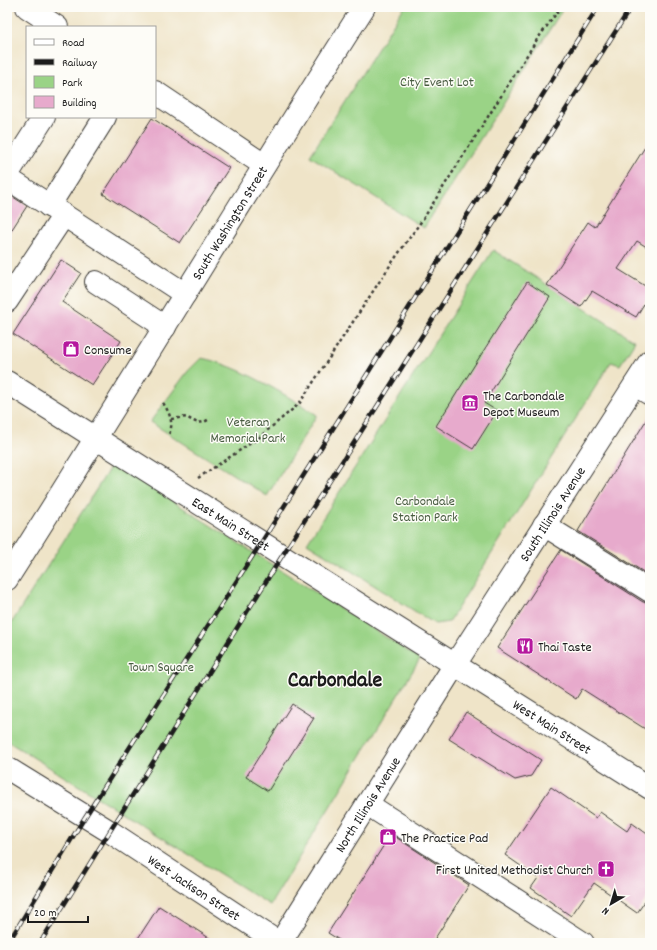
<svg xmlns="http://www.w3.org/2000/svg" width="657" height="950" font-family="Dekko,sans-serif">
<rect width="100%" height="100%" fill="#fdfcf7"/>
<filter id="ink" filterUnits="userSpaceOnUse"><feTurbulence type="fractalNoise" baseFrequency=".025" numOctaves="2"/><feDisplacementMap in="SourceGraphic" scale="8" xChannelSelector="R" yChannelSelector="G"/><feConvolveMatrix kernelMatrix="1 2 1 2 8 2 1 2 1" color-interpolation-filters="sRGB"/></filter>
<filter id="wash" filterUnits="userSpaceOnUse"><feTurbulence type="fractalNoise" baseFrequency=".012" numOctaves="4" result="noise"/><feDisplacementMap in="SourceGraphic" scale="16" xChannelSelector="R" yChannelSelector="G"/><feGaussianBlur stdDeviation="0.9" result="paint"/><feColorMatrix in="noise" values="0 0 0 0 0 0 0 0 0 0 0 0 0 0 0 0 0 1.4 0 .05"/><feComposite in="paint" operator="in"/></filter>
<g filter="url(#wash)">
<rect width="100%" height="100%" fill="#efe4c8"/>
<path fill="#9ad386" stroke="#5b7851" d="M 404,7 L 564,7 L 424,228 L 310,156 Z
M 493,250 L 635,341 L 620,365 L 611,362 L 449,622 L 435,624 L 307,543 Z
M 201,358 C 239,365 284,394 317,415 L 267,496 L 150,422 L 188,371 Z
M 113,463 L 420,659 L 270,905 L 7,741 L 7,630 Z"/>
<g id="blocks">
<path fill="#e7aacc" d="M 152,118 L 229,168 L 180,243 L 103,194 Z
M 650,139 L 650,249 L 637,241 L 618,269 L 650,289 L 650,294 L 636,317 L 592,291 L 581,307 L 547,285 L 588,222 L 595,227 Z
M 7,193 L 27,206 L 7,237 Z
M 61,260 L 81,273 L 62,302 L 121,341 L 92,385 L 13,334 Z
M 527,282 L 550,297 L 484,403 L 497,411 L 473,449 L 436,426 Z
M 650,414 L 650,576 L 578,531 Z
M 561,550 L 643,602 L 650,603 L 650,732 L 582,689 L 576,699 L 497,648 Z
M 292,704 L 314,718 L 268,791 L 246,777 Z
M 466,712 L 541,760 L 531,776 L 515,780 L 449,739 Z
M 551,787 L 596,818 L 600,812 L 627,831 L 632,823 L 650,836 L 650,894 L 637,913 L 594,883 L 571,916 L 531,888 L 538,878 L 505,855 Z
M 391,834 L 469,885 L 432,943 L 344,943 L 328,933 Z
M 159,906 L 217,943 L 135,943 Z"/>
</g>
</g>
<g filter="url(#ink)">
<use href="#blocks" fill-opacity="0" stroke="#3c3a36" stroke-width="1"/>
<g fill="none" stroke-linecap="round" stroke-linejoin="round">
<g stroke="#3c3a36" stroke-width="24">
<g id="minor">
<path d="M 27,7 L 57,27"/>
<path d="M 155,92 L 264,165"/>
<path d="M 7,175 L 44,117"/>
<path d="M 7,178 L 185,294"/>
<path d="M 49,206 L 105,117"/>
<path d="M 96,282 L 165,327"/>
<path d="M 7,301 L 64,215"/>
<path d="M 635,385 L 650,394"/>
<path d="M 544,525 L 650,591"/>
<path id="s1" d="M 7,579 C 128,389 243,197 364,7"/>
<path id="s2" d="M 7,768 L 109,831 L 279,943"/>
<path d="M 367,804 L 583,943"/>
</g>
</g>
<g stroke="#3c3a36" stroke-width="24">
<g id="major">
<path id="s3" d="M 280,943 L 454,666"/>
</g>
</g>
<g stroke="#3c3a36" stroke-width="24">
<g id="highway">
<path id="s4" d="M 7,382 L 650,788"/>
<path id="s5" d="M 454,666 L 650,361"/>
</g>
</g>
<path stroke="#3c3a36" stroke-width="2.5" stroke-dasharray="3 3" stroke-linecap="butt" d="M 163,403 C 170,413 174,424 169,434
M 171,419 L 187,417 C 195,423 201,425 209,419
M 198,478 L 257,439 L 299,404 L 391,264 L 425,216 L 536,41 L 561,7"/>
<use href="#minor" stroke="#fff" stroke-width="22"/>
<use href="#major" stroke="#fff" stroke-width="22"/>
<use href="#highway" stroke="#fff" stroke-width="22"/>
<g stroke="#1c1c1c" stroke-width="4.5">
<path id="rail" d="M 8,943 L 85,817 L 261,543 L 598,7
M 40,943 L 282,556 L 631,7"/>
</g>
<use href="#rail" stroke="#fdfcf7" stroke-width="3" stroke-dasharray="9" stroke-linecap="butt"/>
</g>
</g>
<defs>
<g id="shop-square" transform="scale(0.9)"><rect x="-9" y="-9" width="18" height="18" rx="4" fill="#b5179e" stroke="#fdfcf7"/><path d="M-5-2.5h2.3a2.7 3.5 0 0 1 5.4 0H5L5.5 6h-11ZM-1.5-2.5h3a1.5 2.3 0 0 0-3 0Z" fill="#fff"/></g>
<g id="museum-square" transform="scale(0.9)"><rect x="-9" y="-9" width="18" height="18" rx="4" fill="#b5179e" stroke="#fdfcf7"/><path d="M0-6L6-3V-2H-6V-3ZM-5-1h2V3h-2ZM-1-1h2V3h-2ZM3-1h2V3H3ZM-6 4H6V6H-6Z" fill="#fff"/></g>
<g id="restaurant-square" transform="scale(0.9)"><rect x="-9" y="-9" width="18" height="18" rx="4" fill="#b5179e" stroke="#fdfcf7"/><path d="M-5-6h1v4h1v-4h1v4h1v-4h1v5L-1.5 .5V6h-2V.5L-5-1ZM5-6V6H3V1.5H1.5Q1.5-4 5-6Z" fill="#fff"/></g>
<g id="church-square" transform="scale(0.9)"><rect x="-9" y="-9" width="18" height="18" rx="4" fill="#b5179e" stroke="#fdfcf7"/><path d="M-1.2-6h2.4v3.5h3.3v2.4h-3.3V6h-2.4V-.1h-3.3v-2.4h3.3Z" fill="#fff"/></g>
</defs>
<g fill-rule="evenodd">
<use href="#shop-square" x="71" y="349"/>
<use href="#museum-square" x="470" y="403"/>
<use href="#restaurant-square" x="525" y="646"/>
<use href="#shop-square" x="388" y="837"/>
<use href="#church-square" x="606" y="869"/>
</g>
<g text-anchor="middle" stroke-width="3" stroke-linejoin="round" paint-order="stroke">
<g font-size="14" fill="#485c41" stroke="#fdfcf7">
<text x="437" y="86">City Event Lot</text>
<text x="248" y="426">Veteran<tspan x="248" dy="16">Memorial Park</tspan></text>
<text x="425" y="505">Carbondale<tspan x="425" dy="16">Station Park</tspan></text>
<text x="161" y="671">Town Square</text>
</g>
<g font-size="14" fill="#1c1c1c" stroke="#fdfcf7">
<text dy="5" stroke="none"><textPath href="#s1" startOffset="420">South Washington Street</textPath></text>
<text dy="5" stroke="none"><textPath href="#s5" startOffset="181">South Illinois Avenue</textPath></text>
<text dy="5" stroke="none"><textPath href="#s4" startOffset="265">East Main Street</textPath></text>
<text dy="5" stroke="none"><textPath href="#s4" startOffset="645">West Main Street</textPath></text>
<text dy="5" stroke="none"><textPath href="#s3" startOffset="164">North Illinois Avenue</textPath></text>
<text dy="5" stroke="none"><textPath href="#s2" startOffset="222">West Jackson Street</textPath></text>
</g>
<g font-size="14" fill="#1c1c1c" stroke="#fdfcf7" text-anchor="start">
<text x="84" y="354">Consume</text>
<text x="483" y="400">The Carbondale<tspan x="483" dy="16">Depot Museum</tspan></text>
<text x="538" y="651">Thai Taste</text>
<text x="401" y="842">The Practice Pad</text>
<text x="593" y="874" text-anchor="end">First United Methodist Church</text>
</g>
<g font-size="22" font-weight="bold" fill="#1c1c1c" stroke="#fdfcf7">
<text x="335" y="686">Carbondale</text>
</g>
</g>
<rect width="657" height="950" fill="none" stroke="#fdfcf7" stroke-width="24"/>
<rect x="26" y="26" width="130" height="92" fill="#fdfcf7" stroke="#a3a29f"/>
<rect x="34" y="39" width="20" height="6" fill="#ffffff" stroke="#a3a29f"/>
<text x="62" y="46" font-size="12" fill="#1c1c1c">Road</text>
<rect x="34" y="59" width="20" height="6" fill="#1c1c1c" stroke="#a3a29f"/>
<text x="62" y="66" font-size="12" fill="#1c1c1c">Railway</text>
<rect x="34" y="76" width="20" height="12" fill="#9ad386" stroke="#a3a29f"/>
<text x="62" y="86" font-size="12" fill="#1c1c1c">Park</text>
<rect x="34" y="96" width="20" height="12" fill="#e7aacc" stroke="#a3a29f"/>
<text x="62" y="106" font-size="12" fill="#1c1c1c">Building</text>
<g transform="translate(611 904) rotate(218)" stroke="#fdfcf7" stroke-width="3" paint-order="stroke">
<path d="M0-3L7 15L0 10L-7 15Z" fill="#1c1c1c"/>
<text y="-6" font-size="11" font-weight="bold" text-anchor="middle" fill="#1c1c1c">N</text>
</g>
<path d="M28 916v6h60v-6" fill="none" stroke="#1c1c1c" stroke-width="2"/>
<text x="34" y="916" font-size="12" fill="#1c1c1c" stroke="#fdfcf7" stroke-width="3" paint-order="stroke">20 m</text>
</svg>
